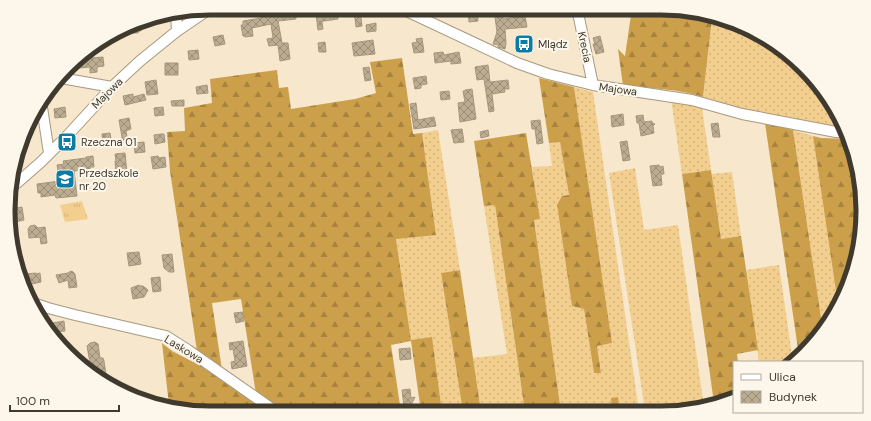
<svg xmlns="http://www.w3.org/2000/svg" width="871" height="421" font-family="'DM Sans',sans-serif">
<defs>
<pattern id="grass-dots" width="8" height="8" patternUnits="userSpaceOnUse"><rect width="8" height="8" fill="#f3cf8f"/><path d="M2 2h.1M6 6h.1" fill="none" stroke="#d1b27c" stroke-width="1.8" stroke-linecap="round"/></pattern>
<pattern id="forest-firs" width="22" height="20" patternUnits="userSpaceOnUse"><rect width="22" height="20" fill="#cc9f4b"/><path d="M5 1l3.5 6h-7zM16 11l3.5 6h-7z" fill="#a7833f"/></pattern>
<pattern id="park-tufts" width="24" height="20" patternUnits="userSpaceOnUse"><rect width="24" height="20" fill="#f3cf8f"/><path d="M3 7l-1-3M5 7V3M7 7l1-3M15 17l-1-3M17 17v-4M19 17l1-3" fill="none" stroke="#d1b27c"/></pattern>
<pattern id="building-cross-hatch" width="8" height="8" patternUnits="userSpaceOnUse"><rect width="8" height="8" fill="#bbac92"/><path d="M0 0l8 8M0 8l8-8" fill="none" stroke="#998d78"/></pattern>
</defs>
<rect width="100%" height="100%" fill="#f7e7cc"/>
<path fill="url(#grass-dots)" d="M 712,18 L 738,24 L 804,67 L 844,128 L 742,109 L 703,97 Z
M 574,87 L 593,92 L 639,411 L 620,411 L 618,397 L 612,411 L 561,412 L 534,220 L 539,218 L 532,167 L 552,166 L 549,143 L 560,142 L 569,195 L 557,205 L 572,306 L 584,309 L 594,373 L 601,372 L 597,346 L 612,343 Z
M 671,99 L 702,108 L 711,170 L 682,174 Z
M 438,130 L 460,270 L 441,273 L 463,412 L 442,412 L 432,338 L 411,341 L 396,238 L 436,235 L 422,133 Z
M 793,130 L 813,136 L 838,305 L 823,331 Z
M 635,168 L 644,230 L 678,225 L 704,407 L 687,411 L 645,411 L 609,173 Z
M 732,172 L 741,236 L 721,239 L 711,174 Z
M 495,205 L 525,412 L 481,412 L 473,358 L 507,354 L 484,206 Z
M 779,265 L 793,362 L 759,362 L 746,270 Z"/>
<path fill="url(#forest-firs)" d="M 632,8 L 661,8 L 712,18 L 703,97 C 680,89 648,88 623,86 L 618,49 L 625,56 Z
M 402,58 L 413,134 L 422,133 L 436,235 L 396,239 L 411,340 L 432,337 L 442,412 L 421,412 L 411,341 L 391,345 L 401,412 L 285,413 L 256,394 L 241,299 L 212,303 L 222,370 L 197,351 L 170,171 L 167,132 L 185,131 L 184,108 L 212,103 L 210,79 L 277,70 L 279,88 L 288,87 L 291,109 L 355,99 L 376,93 L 370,62 Z
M 539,78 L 574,87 L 612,343 L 597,346 L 601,373 L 594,373 L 584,309 L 572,306 L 557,205 L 562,196 L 569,195 L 560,142 L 549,143 Z
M 765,123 L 793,130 L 823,331 L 821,334 L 799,356 Z
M 526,133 L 540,219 L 534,220 L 561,412 L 525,412 L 495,205 L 484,206 L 474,141 Z
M 813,136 L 821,138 L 849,139 L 863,211 L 847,288 L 838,305 Z
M 711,170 L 721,239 L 741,236 L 758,350 L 737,354 L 738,362 L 734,362 L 734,399 L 714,403 L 682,174 Z
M 460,270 L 481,412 L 463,412 L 441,273 Z
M 162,343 L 172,351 L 199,365 L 210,370 L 266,410 L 267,413 L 210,413 L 169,405 Z
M 618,397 L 620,411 L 608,412 L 612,411 L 611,398 Z"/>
<path fill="url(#park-tufts)" d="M 82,201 L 88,219 L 65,222 L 60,205 Z"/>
<path fill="url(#building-cross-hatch)" stroke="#a5967d" d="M 261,8 L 273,8 L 273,12 L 295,9 L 296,19 L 278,21 L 282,43 L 288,43 L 290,59 L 280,61 L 278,45 L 269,46 L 267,39 L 273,38 L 271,24 L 252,28 L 253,36 L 245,37 L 245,36 L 243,36 L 241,25 L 243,25 L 243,21 L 261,18 L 260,11 L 262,10 Z
M 477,8 L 478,21 L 469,22 L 468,9 Z
M 354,10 L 360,10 L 362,26 L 356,27 Z
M 494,10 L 502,10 L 503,19 L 525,16 L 527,27 L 505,29 L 506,43 L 505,49 L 498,47 L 499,45 L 493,44 L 497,32 Z
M 337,11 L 338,19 L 317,22 L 316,14 Z
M 140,22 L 141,31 L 139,31 L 138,33 L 131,33 L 130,27 Z
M 322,22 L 323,29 L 318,30 L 317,23 Z
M 376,23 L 376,31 L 367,32 L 366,25 Z
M 223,35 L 225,44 L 215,46 L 213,37 Z
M 600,36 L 604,52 L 596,54 L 593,44 L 595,44 L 593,38 Z
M 422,38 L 424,52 L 414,53 L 412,43 L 417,42 L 416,39 Z
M 373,40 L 375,54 L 354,56 L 352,43 Z
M 325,42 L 326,52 L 319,52 L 318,43 Z
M 198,50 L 199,59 L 189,60 L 188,51 Z
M 443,52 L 444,55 L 459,52 L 461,63 L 451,64 L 451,61 L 435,63 L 434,53 Z
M 103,57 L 104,66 L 97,67 L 97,72 L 90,73 L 90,67 L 69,69 L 78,59 Z
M 165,63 L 178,63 L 178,75 L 165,75 Z
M 488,65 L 490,82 L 508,80 L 509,89 L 504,89 L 505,92 L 492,94 L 494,111 L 489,112 L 484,79 L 477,80 L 475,67 Z
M 369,67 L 371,80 L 365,81 L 363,68 Z
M 426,76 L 427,84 L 421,85 L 421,88 L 415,89 L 413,78 Z
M 156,80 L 158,94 L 147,95 L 145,82 Z
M 207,85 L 208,93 L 197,94 L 196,87 Z
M 472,89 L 476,119 L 460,122 L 458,103 L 465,102 L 463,91 L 465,91 L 465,90 Z
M 449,91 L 450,99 L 441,100 L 440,92 Z
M 133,94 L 133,97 L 144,94 L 146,100 L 125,105 L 123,96 Z
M 184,100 L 184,106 L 172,106 L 171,101 Z
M 416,103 L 418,120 L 434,117 L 436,126 L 414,129 L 410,104 Z
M 65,107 L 66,117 L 55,118 L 54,109 Z
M 163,107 L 164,115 L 155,116 L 154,108 Z
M 623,114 L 624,125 L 612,127 L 611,116 Z
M 643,115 L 644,122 L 652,121 L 652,123 L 655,124 L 653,126 L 654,133 L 641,136 L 639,123 L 637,123 L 636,116 Z
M 129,118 L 131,129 L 126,131 L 128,142 L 123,143 L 119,120 Z
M 540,120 L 543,143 L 537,144 L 535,129 L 532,129 L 531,121 Z
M 718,123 L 720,137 L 713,137 L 711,124 Z
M 462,129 L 464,142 L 454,143 L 451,130 Z
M 488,130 L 489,136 L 481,138 L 480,132 Z
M 110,133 L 112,145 L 103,146 L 102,134 Z
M 161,134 L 164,134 L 165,142 L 155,144 L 154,135 Z
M 627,141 L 630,160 L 623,161 L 620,142 Z
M 144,142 L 145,152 L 135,153 L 134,143 Z
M 125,153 L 127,173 L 116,173 L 115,161 L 116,161 L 115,154 Z
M 93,156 L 94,167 L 90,167 L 90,169 L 74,171 L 77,196 L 56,198 L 55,195 L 41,197 L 41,193 L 38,193 L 37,184 L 60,181 L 57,165 L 64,164 L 63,161 L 86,158 L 86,157 Z
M 158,156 L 159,158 L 165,157 L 166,167 L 153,169 L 151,157 Z
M 659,165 L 660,167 L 663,166 L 664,174 L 661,174 L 662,185 L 653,186 L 650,166 Z
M 22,207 L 24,220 L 15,222 L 12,209 Z
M 35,225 L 38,228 L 45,227 L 47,243 L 41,244 L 40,237 L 29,238 L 28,229 L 30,226 Z
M 139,252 L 141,264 L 129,266 L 127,253 Z
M 172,254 L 174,272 L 169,272 L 164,268 L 162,255 Z
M 72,271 L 75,274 L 77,287 L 69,288 L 68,280 L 59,283 L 56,275 L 68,273 L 69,272 Z
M 36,273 L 36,274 L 40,273 L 41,282 L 27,285 L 25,274 Z
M 160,277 L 161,291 L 153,292 L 151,278 Z
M 139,285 L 140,286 L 143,286 L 148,290 L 144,297 L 133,299 L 131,288 Z
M 243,312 L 244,321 L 236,323 L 234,313 Z
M 64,321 L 65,331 L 54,332 L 53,323 Z
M 243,341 L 247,366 L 232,369 L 231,362 L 235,361 L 233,349 L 230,350 L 229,343 Z
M 95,342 L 98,344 L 100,358 L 103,358 L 104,361 L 107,381 L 88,370 L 88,363 L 90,363 L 87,346 L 90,343 Z
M 410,348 L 411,359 L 400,360 L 399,349 Z
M 410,389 L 411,398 L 415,397 L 411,405 L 404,406 L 402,390 Z"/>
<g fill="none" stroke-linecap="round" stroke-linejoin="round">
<g stroke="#a8997f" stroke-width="12">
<path id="minor" d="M 400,8 L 517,63 L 548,74 L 593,85 L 692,100 L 742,114 L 836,132 L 848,133
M 577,8 L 593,85
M 176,14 L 177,31
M 61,78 L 112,87
M 41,101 L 49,153
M 11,186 L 17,183 L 41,162 L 67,136 L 112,87 L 140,61 L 177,31 L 211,8
M 30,302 L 48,308 L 75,315 L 166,336 L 188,350 L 278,413"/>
</g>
<use href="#minor" stroke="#fff" stroke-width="10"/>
</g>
<defs>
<g id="bus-square" transform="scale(1)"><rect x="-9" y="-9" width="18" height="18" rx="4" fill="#0b7ca5" stroke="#fcf6eb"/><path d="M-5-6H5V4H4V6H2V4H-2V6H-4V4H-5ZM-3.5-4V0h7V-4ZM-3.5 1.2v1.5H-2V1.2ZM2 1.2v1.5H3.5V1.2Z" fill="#fff"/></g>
<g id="school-square" transform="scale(1)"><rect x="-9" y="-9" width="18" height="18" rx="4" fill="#0b7ca5" stroke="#fcf6eb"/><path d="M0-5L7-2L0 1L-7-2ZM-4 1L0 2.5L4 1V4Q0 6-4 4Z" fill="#fff"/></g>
</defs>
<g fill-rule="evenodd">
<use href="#bus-square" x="524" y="44"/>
<use href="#bus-square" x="67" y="142"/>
<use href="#school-square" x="65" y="179"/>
</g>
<g text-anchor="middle" stroke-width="4" stroke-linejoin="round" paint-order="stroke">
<g font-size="11" fill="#3f392e" stroke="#fcf6eb" text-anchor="start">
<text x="538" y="48">Mlądz</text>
<text x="81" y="146">Rzeczna 01</text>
<text x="79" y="177">Przedszkole<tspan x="79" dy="13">nr 20</tspan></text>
</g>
<g font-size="11" fill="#3f392e" stroke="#fcf6eb">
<text transform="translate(585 47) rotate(78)" y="4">Krecia</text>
<text transform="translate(618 89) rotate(8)" y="4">Majowa</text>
<text transform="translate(107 93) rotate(-45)" y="4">Majowa</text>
<text transform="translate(184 349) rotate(31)" y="4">Laskowa</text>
</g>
</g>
<path d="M0 0H871V421H0ZM210 15H661A195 195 0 0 1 856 210V211A195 195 0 0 1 661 406H210A195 195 0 0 1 15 211V210A195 195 0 0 1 210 15Z" fill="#fcf6eb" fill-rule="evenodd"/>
<path fill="none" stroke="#3f392e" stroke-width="5" d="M210 15H661A195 195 0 0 1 856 210V211A195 195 0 0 1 661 406H210A195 195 0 0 1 15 211V210A195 195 0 0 1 210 15Z"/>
<rect x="733" y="361" width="130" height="52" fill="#fcf6eb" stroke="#b0aa9f"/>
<rect x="741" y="374" width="20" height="6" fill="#ffffff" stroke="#b0aa9f"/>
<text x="769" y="381" font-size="12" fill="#3f392e">Ulica</text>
<rect x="741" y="391" width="20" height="12" fill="url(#building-cross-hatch)" stroke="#b0aa9f"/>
<text x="769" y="401" font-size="12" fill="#3f392e">Budynek</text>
<path d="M10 405v6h109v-6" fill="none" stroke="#3f392e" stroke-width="2"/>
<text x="16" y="405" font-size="12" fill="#3f392e" stroke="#fcf6eb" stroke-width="3" paint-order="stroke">100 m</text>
</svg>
